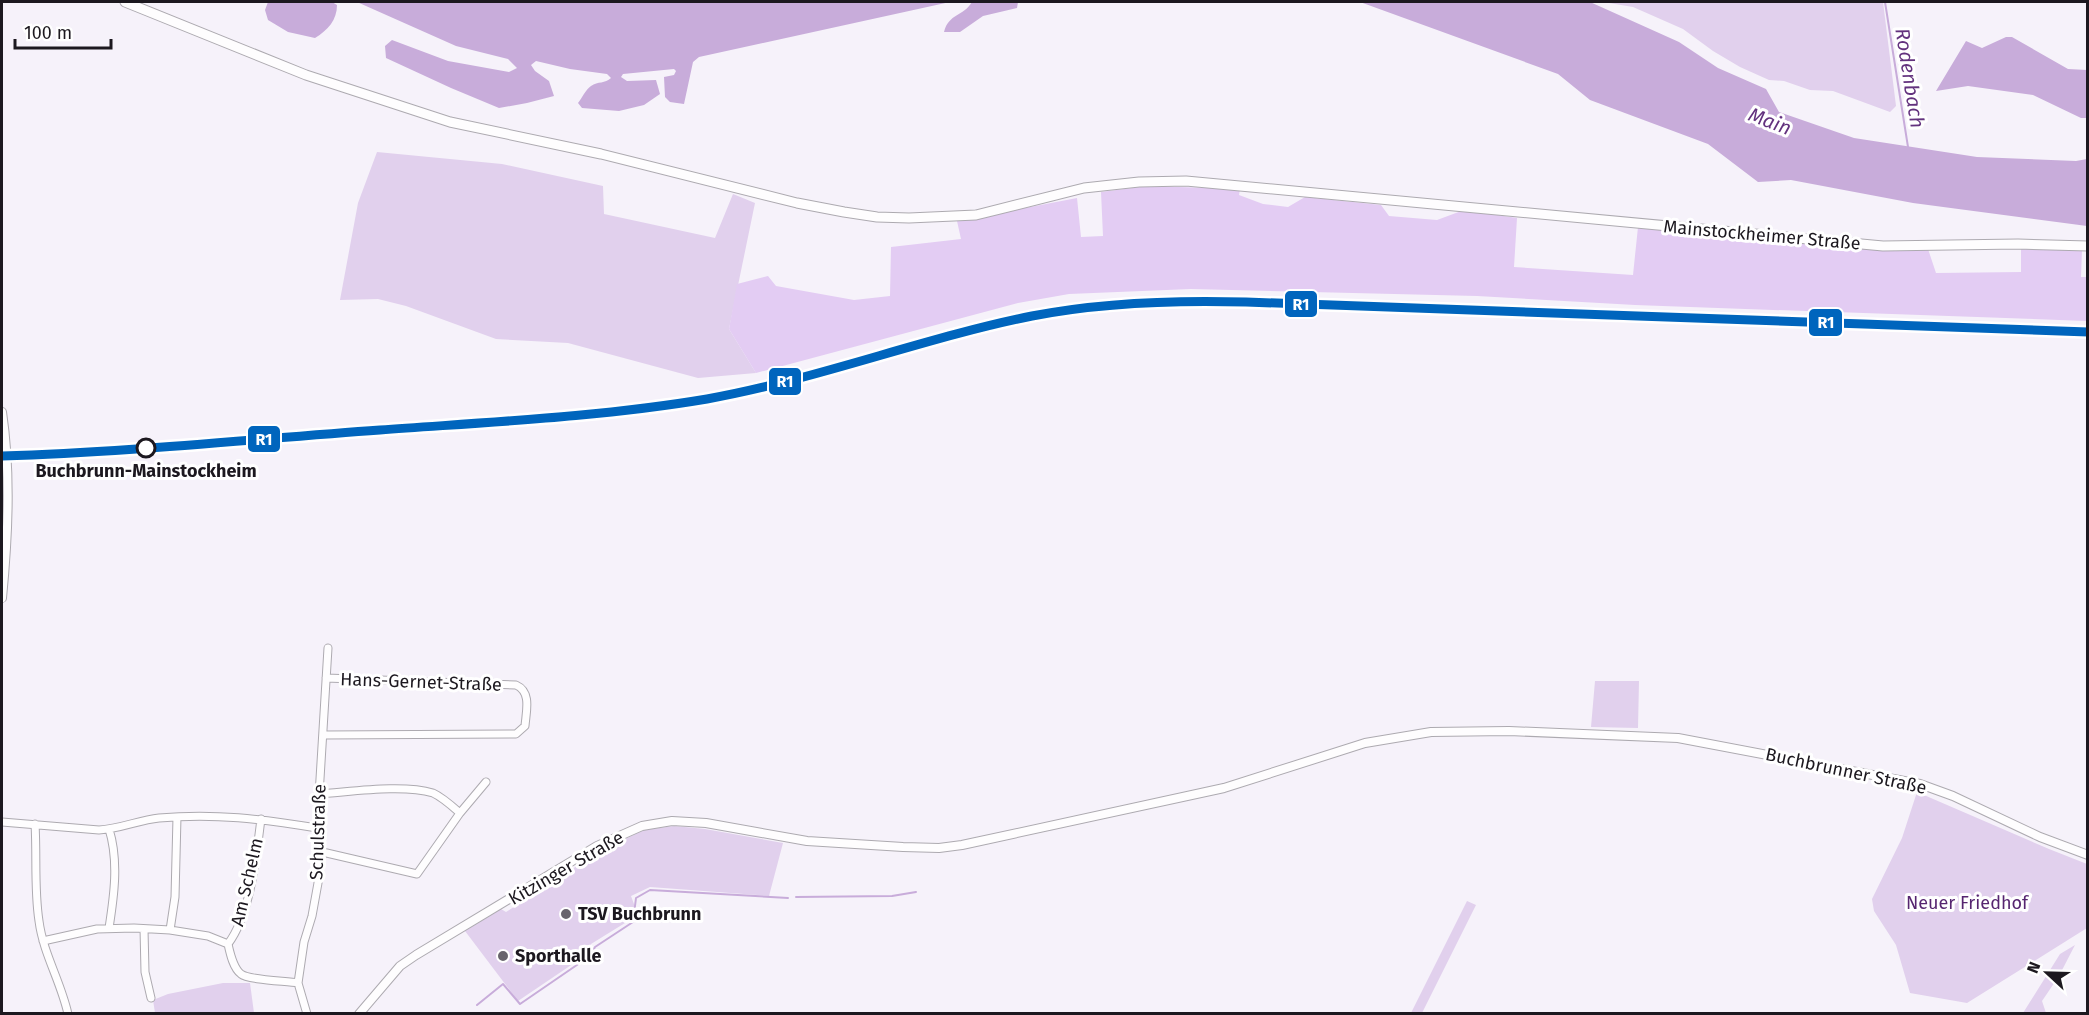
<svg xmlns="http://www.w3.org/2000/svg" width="2089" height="1015" font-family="'Fira Sans',sans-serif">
<rect width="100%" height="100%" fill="#f6f2fa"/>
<path fill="#e1d0ed" d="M 1603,2 L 1883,2 L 1896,106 L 1890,112 L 1833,91 L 1810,90 L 1784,81 L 1769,80 L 1740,67 L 1713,51 L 1683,29 L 1633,7 Z
M 377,152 L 502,164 L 603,186 L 604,214 L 715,238 L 733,194 L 755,203 L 729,329 L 756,373 L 698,378 L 568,343 L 496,339 L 406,306 L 378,299 L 340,300 L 358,203 Z
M 1595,681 L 1639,681 L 1638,728 L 1591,727 Z
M 1917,792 L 2049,849 L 2087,864 L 2087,928 L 1967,1003 L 1910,993 L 1896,945 L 1874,911 L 1872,899 L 1902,838 Z
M 674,826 L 705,829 L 783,843 L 769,896 L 650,887 L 631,896 L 638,915 L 591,944 L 589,953 L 518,1001 L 465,931 L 501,909 L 506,912 L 600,851 L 644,830 Z
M 1467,901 L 1476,905 L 1422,1013 L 1411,1013 Z
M 2075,945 L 2059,976 L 2042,1001 L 2046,1013 L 2023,1013 L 2060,954 Z
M 223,983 L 250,983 L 254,1013 L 155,1013 L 153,1000 L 168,994 Z"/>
<path fill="#e3ccf3" d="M 1148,186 L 1240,189 L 1239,195 L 1263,204 L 1288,207 L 1305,197 L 1381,205 L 1389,216 L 1437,220 L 1464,210 L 1517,218 L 1514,267 L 1633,275 L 1638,227 L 1928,249 L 1936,273 L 2021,272 L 2021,249 L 2082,250 L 2081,277 L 2088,277 L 2087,321 L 1635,305 L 1477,296 L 1191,289 L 1069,294 L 1018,303 L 756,373 L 729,329 L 737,284 L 768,276 L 776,286 L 854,300 L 890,296 L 891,247 L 961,239 L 957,221 L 1077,198 L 1081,237 L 1103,236 L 1101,192 Z"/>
<path fill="#c8acda" d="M 268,2 L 332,2 L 337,5 C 337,20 328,30 315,38 L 288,32 L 268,20 L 265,10 Z
M 357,2 L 950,2 L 699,57 L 693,62 L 684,104 L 670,102 L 665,97 L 664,77 L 674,75 L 676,71 L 674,69 L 623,74 L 621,77 L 627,81 L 656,80 L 660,94 L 644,105 L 619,111 L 582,108 L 578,103 C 582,98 586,89 591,86 C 598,81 605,84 611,78 L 607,74 L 570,69 L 536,61 L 531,65 L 535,71 L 549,81 L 554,96 L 527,103 L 499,108 L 451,88 L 386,58 L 385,46 L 392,40 L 448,61 L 509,72 L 517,68 L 508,59 L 456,46 Z
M 972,2 L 1018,2 L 1017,8 L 983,16 L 960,32 L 944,32 C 949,13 963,17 972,2 Z
M 1360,2 L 1590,2 L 1679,42 L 1718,68 L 1766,89 L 1779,112 L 1854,138 L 1977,157 L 2076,161 L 2087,159 L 2087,226 L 1913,203 L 1791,180 L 1758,182 L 1708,144 L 1590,100 L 1558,74 Z
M 2006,37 L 2012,37 L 2068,69 L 2087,70 L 2087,118 L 2081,118 L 2033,95 L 1968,86 L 1936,91 L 1966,41 L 1982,48 Z"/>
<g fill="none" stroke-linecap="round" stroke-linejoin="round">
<path stroke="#c8acda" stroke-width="2" d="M 1885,2 L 1908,147
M 796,897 L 892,896 L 916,892
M 477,1005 L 503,984 L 520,1004 L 590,956 L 595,947 L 633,922 L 636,898 L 650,890 L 788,898"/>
<g stroke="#adaab0" stroke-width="9">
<path id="minor" d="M 324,735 L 516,734 L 525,726 C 526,712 532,692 516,685 L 326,678
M 318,794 C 351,792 402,784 433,793 C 442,797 452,806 460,813
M 2,822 L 99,830 C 120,829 139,820 159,818 C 215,813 262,819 317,828
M 35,824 C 37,856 34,889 39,921 C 43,953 61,982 68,1014
M 318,851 L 417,874 L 460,813 L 486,782
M 109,928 C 114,896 119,861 109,829
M 144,929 L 145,972 L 151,998
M 170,930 L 175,897 L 177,817
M 43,941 L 97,929 L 134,928 L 170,930 L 208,936 L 228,944 C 230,953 233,968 241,974 C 248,980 286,981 298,983
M 228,944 C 251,913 256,857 261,819
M 307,1014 L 298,983 L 304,942 L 312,916 L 318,883 L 317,828 L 328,648"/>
</g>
<g stroke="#adaab0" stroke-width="10">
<path id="tertiary" d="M 2,412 C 11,473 8,536 2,598
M 359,1014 L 400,966 L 416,955 L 597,846 L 642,826 L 672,821 L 706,823 L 807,841 L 903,847 L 939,848 L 962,845 L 1224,788 L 1365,743 L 1431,732 L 1509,731 L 1678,738 L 1920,784 L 1953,796 L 2040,837 L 2088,855"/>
</g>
<g stroke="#adaab0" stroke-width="11">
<path id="secondary" d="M 125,2 L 306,75 L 450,122 L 601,154 L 797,203 L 844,212 L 877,217 L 909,218 L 976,215 L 1084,188 L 1139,182 L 1186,181 L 1883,246 L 2018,244 L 2088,246"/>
</g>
<use href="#minor" stroke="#fefdfe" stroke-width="7"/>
<use href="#tertiary" stroke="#fefdfe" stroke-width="8"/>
<use href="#secondary" stroke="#fefdfe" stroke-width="9"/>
<g stroke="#fff" stroke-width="14">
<path id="rail-1" d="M 2,456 C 128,452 254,439 380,430 C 489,422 600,417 707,399 C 818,379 923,338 1032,316 C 1103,302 1175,300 1246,302 L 2088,332"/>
</g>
<use href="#rail-1" stroke="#0065bd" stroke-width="9"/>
</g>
<circle fill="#fff" stroke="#1c181f" stroke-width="3" cx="146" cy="448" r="9"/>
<g fill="#68646c" stroke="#fff" stroke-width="2">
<circle cx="566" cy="914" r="6"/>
<circle cx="503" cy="956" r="6"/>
</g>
<g text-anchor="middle" stroke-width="6" stroke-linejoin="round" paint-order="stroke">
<g font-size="18" fill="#1c181f" stroke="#fff">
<text transform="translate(1762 235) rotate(5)" y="6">Mainstockheimer Straße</text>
<text transform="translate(421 682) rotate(2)" y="6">Hans-Gernet-Straße</text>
<text transform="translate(1846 771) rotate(12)" y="6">Buchbrunner Straße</text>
<text transform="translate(318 832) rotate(-88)" y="6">Schulstraße</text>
<text transform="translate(566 868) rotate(-30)" y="6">Kitzinger Straße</text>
<text transform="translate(247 882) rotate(-77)" y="6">Am Schelm</text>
</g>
<g font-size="18" font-weight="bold" fill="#1c181f" stroke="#fff">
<text x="146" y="477">Buchbrunn-Mainstockheim</text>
</g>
<g font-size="18" fill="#562570" stroke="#fff">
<text x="1967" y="909">Neuer Friedhof</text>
</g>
<g font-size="18" font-weight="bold" fill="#1c181f" stroke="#fff" text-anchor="start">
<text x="578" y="920">TSV Buchbrunn</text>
<text x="515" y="962">Sporthalle</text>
</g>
<g font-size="20" font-style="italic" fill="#63327e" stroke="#fff">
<text transform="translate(1910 78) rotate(81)" y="7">Rodenbach</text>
<text transform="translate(1770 121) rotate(21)" y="7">Main</text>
</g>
</g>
<g stroke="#fff" stroke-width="2">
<rect x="1284" y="290" width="34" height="28" rx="6" fill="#0065bd"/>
<rect x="1808" y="308" width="35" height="29" rx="6" fill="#0065bd"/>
<rect x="768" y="367" width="34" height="29" rx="6" fill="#0065bd"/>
<rect x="247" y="425" width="34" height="28" rx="6" fill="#0065bd"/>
</g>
<g font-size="16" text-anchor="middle" font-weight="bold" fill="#fff">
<text x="1301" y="310">R1</text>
<text x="1826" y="328">R1</text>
<text x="785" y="387">R1</text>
<text x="264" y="445">R1</text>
</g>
<rect width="2089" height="1015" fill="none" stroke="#1c181f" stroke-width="6"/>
<g transform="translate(2047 973) rotate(292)" stroke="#ffffff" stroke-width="4.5" paint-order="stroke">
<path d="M0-4.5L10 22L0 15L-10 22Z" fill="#1c181f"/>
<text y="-9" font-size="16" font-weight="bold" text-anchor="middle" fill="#1c181f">N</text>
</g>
<path d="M15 39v9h96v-9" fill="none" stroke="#1c181f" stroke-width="3"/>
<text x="24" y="39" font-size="18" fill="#1c181f" stroke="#ffffff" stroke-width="4.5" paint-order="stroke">100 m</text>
</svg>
